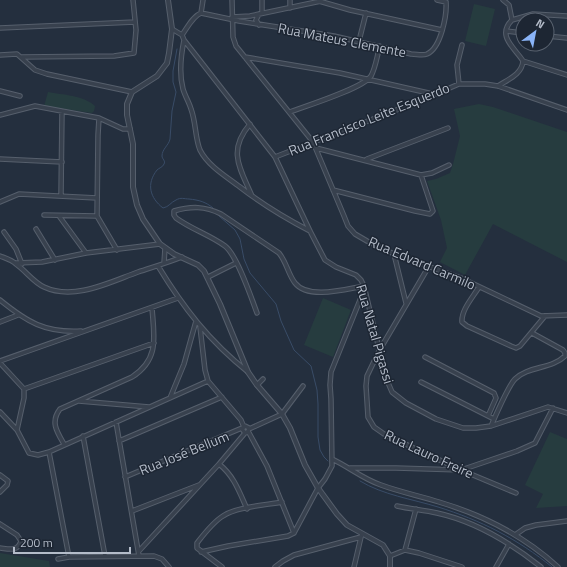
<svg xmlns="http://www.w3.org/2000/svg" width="567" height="567" font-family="'Titillium Web',sans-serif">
<rect width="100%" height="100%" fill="#242f3e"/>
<path fill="#263c3f" d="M 474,4 L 495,9 L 486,46 L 465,41 Z
M 48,92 C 63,95 83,95 95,106 L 94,111 L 92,113 L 44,106 Z
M 479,104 L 493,107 L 567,132 L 567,262 L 493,224 L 465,275 L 440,262 L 447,248 L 441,220 L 427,181 L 436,179 L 450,173 L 453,164 L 460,136 L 454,109 Z
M 323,298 L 351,310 L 333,357 L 304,345 Z
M 550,432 L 567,439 L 567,506 L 536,508 L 543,494 L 525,485 Z
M 0,553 L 49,561 L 50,567 L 0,567 Z"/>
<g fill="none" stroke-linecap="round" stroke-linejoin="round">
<path stroke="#394c67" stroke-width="1" d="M 177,49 L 173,71 L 173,82 L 176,92 L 172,111 L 170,139 C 169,145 162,149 162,156 C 162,159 166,161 164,164 C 163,167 159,168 157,170 C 146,184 150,198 163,208 C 169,207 171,202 176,200 C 181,197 184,199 189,199 C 199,200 206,202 213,208
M 219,216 L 235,230 L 240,239 L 244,259 L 250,273 L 276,304 L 281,321 L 294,350 L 311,366 L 317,390 L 318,404 L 318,437 L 320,450 L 324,457 L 328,461
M 360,481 C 383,495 412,499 438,507 C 480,520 518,539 552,567"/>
<g stroke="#565f6c" stroke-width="5.5">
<path id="minor" d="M 232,0 L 233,37 L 236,46 L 313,142 L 344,216 L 348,226 L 355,234 L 367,241 L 394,254 L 461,278 L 541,316 L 567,315
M 262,0 L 262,13
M 319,0 L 319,1 L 350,10 L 442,30
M 437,0 L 446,2
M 290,8 L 290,0
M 201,13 L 239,21 L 334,36 L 411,54 C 417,54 422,56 427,54 C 441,48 447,15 446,2
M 201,13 L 203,0
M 259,14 L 256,20 L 259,25
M 232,17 L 250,16 L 321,1
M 512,20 L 533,14 L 567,16
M 0,28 L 135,22
M 172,29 L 182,35 L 184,40 L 275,157 L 310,231 L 325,260 L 336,267 L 356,275 L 361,280 L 364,286 L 386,378 L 392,392 L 406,403 L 436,419 L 463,428 L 476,428 L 491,426 L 548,407 L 567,413
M 506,31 L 523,33
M 182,35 C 187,28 193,16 201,13
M 547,36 L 567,38
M 184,40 C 181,55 179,74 183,89 C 185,96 189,102 191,109 C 196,122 195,138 200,150 C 208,166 227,177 240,187 C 262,204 285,218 310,231
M 359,41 L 366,13
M 0,55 L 17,54 L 35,70 L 47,74 L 132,92
M 22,57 L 114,56 L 134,53 L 136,30 L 133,0
M 245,57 L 340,73 L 433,94
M 523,61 L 567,75
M 459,84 L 457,65 L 462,45
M 498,86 C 509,79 522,74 523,61 C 515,48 496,36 512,20 L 509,5 L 503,0
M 0,91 L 20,96
M 290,112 C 306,106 364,88 371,76 C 376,67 377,55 380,46
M 0,115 L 35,106 L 99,118 L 123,129 L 130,129
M 99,118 L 98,135 L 97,216 L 117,250
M 250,124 C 227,151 240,168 252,196
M 316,148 L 421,175 L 432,173 L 449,165
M 275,157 L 417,102 L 459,84 L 485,84 L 498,86 L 567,110
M 0,159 L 62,162
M 367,159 L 448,128
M 333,190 L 415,211 L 430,214 L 433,211 L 421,175
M 61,195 L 62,111
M 0,202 L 19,194 L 97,198
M 44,215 L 97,216
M 59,216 L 86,253
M 36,229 L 55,260
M 4,232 L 16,249 L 22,264
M 394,254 L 406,303
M 0,256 C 5,258 12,260 16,264 C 26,271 33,282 44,287 C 74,301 110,282 138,272 C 153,267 167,263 182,257
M 16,263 L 42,262 L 86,253 L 160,244
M 164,263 L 165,248
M 158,266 C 183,307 209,341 248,372
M 429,266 L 379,351 L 367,376 L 366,386 L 368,417 L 374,427 L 384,434 L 461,470 L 516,493
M 208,277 L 236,263
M 479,287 C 473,297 461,310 462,322 L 467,326 L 511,346 L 516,348 L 520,346 L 545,316
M 0,300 C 27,322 45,333 81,331
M 257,313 C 251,297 237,255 225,246 C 210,235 191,229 176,218 L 174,215 L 174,211 C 191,206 205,206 221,214 L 279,253 C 287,263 288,274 295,283 C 308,300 346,289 364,286
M 0,322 L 18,315
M 425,357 L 494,393 L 496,398 L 488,416
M 0,361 L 178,298
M 0,363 L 24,389 L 24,398 L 17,430
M 208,381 L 241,420 L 244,427
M 421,382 L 494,419
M 257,385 L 263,379
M 24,389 L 154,343
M 170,398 L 184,364 L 196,321
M 79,401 L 149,407
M 0,412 L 17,430 L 29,453 L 38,455 L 49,452 L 208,381 L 205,370 L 200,327
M 116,422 L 139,556
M 491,426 C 496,415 508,386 515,379 C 528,366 552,369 565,356 L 565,353 L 563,350 L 532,333
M 249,429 L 282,414 L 303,386
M 248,431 L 267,466 L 294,533
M 83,436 L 105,556
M 119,441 L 222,397
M 64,444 C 57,432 50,422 60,409 L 132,377 C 160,359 154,336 152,308
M 49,452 L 69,557
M 332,459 C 349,467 363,479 381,485 C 400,492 420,496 439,502 C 483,515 524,536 558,567
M 219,464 C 234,476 239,491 247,509
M 350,468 L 396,468 L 461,470 L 467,468 L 517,451 L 535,443 L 553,408
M 0,475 L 8,481 L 7,485 L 0,492
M 125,477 L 242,428
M 397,506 C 410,509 424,510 437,513 C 474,521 512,544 541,567
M 132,511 L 199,485
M 0,524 L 17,535 L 21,541 C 18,552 9,549 0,548
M 294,533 L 318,488 L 325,479 L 332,466 L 331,399 L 330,385 L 331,372 L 364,290
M 515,535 L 525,528 L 536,525 L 567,521
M 405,550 L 416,509
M 139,551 L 219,464 L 245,433 L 248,432 L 249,428 L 245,426 L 242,429 L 245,433
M 201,552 L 228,546 L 288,536 L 294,533
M 390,556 L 405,550 L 419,553 L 462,567
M 58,559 L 69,557 L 154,556 L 162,559 L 169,567
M 222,567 L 197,548 L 197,543 C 204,534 213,522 223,516 C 236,507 266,505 282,502
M 275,567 L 283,561 L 294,555 L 361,537 L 362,534
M 354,567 L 361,537
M 496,567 L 509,544"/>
</g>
<g stroke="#565f6c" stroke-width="6">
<path id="tertiary" d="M 168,0 L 172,29 L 169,53 L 167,63 L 157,76 L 132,92 L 127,104 L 127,115 L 133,144 L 133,187 L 137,205 L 143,219 L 160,244 L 174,254 L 198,265 L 204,271 L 220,304 L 248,372 L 257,385 L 282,414 L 290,428 L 305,465 L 318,488 L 337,514 L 347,525 L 383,545 L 390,556 L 390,567"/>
</g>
<use href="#minor" stroke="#38414e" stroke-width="3.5"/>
<use href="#tertiary" stroke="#38414e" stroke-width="4"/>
</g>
<g text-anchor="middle" stroke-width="3" stroke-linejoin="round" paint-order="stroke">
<g font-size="14" fill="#b4bcc9" stroke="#1d2633">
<text transform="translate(342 40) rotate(11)" y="5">Rua Mateus Clemente</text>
<text transform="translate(369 119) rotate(-22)" y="5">Rua Francisco Leite Esquerdo</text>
<text transform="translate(422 263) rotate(23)" y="5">Rua Edvard Carmilo</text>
<text transform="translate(375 334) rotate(74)" y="5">Rua Natal Pigassi</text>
<text transform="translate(184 453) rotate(-22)" y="5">Rua José Bellum</text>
<text transform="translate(429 454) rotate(25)" y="5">Rua Lauro Freire</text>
</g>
</g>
<g transform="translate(535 32) rotate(32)"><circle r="19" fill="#1d2633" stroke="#59626f"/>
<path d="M0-3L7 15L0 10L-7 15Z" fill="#8ab4f8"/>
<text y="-6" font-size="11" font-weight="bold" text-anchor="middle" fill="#b4bcc9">N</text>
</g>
<path d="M14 547v6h116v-6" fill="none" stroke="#b4bcc9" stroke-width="2"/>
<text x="20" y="547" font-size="12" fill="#b4bcc9" stroke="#1d2633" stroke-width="3" paint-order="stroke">200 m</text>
</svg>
